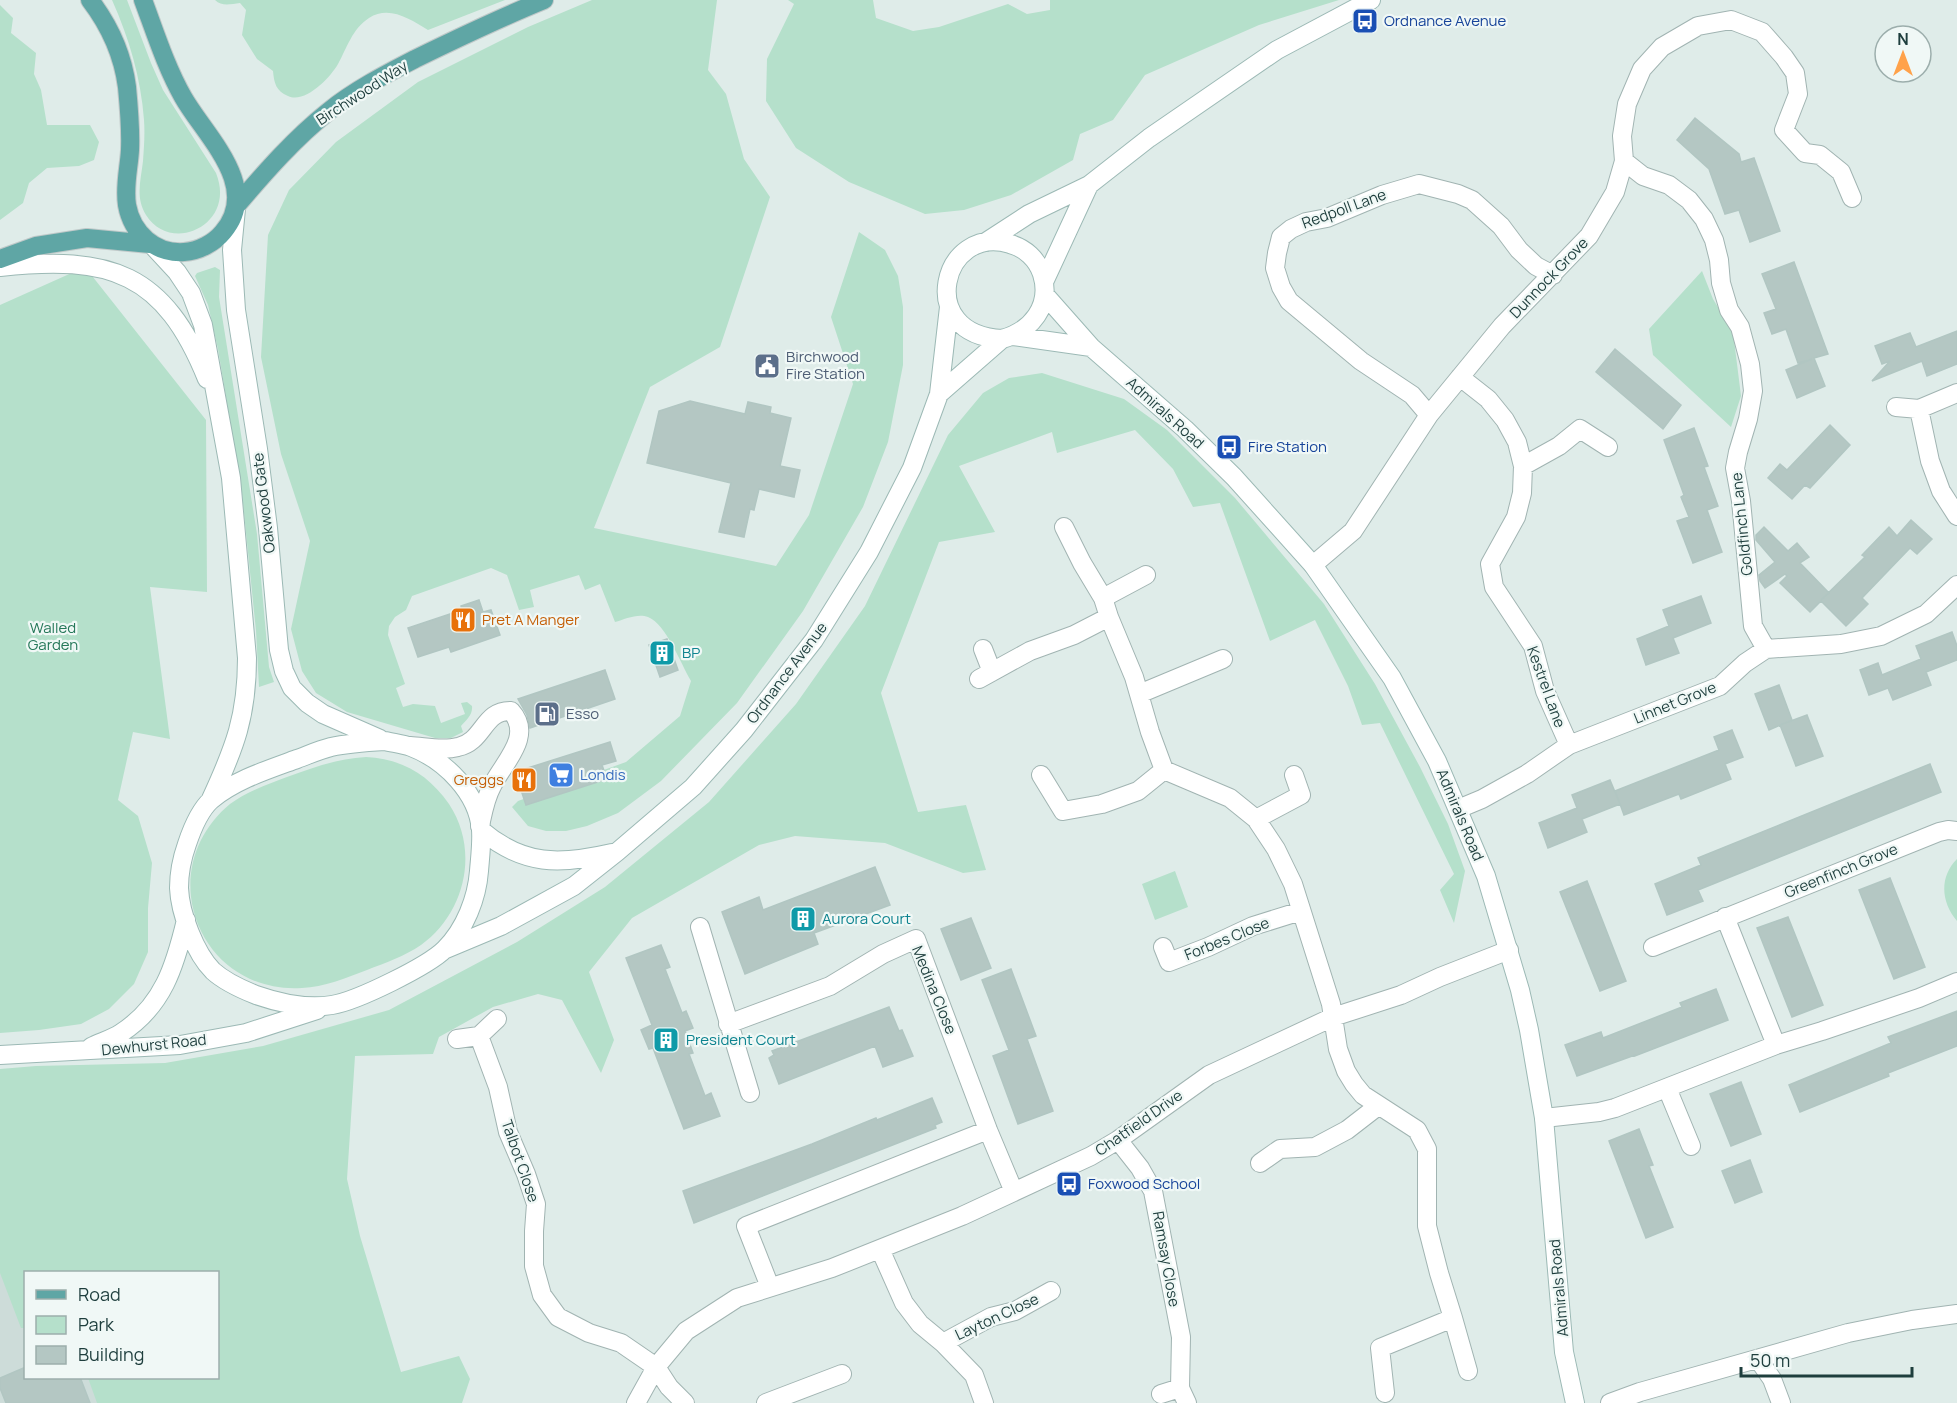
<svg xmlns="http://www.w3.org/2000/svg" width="1957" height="1403" font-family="Manrope,sans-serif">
<rect width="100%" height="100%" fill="#dfece9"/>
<path fill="#cddcd9" d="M 0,1246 L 26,1272 L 26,1378 L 113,1378 L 125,1403 L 0,1403 Z"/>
<path fill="#b5e0cb" d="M 112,0 L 127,0 L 151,63 L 163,90 L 216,173 C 237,225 171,255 146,215 C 135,197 141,180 143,161 C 144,147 145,134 144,120 C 141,78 129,38 112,0 Z
M 215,0 L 505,0 L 428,30 C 410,19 389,5 369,18 C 352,29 347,48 338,64 C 330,78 305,104 288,96 C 276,91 274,83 273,71 L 257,59 L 242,35 L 246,10 L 240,3 C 231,4 222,7 215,0 Z
M 592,0 L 717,0 L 708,70 L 726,94 L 744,159 L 770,197 L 720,347 L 650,387 L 594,528 L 776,566 L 809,515 L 853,384 L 831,317 L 859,232 L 885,250 L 898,276 L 903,307 L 903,365 L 888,442 L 863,507 L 803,611 L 737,703 L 661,781 L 618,813 L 587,826 L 566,831 L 546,831 L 528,826 L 512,807 L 518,801 L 626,762 L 680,716 L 691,681 C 681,664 666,624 648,617 C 638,613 625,619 615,622 L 600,584 L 585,590 L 579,575 L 530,590 L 534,607 L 519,610 L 507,575 L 491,568 L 412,596 L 406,610 L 395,617 L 389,626 L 388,635 L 405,684 L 396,688 L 403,707 L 413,704 L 435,706 L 441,723 L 465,714 L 461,703 L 467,702 L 472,706 C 473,715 466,720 461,726 L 463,732 L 451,738 L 435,738 L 347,712 L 316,693 L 302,671 L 291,629 L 310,541 L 281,454 L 261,357 L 268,235 L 289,190 L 336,142 L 418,82 L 528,27 Z
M 788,0 L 873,0 L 876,18 L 913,31 L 939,27 L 1008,4 L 1027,14 L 1050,10 L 1050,0 L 1339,0 L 1259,25 L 1145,75 L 1113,120 L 1080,134 L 1073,160 L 1011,195 L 964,210 L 925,214 L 849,182 L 796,148 L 766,101 L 767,59 L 794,4 Z
M 0,5 L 13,18 L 11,33 L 36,53 L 34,74 L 41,90 L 47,125 L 90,125 L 99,142 L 94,160 L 79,166 L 47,168 L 29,183 L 23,203 L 0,220 Z
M 85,267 L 206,420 L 207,592 L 150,587 L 170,739 L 133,732 L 118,800 L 138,816 L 152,863 L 148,908 L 148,952 L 134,984 L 109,1009 L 81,1024 L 39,1030 L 0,1033 L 0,305 Z
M 215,267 L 220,270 L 219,297 L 257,534 L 269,667 L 274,682 L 259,687 L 256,631 L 242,493 L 218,349 L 208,305 L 195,276 L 197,273 Z
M 1702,271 L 1713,299 L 1733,332 L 1741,396 L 1731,427 L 1653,355 L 1649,329 Z
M 1042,373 L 1124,399 L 1167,430 L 1235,498 L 1324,604 L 1375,684 L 1420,767 L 1448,824 L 1465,871 L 1454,923 L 1440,890 L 1454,874 L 1380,723 L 1362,725 L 1348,686 L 1315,620 L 1270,641 L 1220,503 L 1193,507 L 1173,469 L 1135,430 L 1057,453 L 1052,432 L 959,466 L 995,532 L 939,542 L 881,693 L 918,812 L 966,805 L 986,870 L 963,873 L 885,843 L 795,836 L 759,845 L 632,918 L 589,972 L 614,1040 L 601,1073 L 562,1000 L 538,994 L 493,1007 L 439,1037 L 433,1054 L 355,1056 L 347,1179 L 360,1236 L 401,1372 L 459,1356 L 470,1379 L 462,1403 L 97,1403 L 88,1378 L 218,1378 L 218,1272 L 26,1272 L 25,1328 L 21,1328 L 0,1273 L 0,1069 L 36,1066 L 165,1063 L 263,1046 L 389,1010 L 517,942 L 605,887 L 709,802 L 796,704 L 865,606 L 948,435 L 983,393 L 1009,378 Z
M 366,757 C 402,759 428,774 449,804 C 480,851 465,913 421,945 C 405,956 385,963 367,970 C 346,978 324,987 302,988 C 245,992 198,953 191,897 C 187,861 202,827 230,804 C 246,792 268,784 287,777 C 314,767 337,759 366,757 Z
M 1957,859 L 1957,921 C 1941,902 1939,877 1957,859 Z
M 1175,871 L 1188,907 L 1155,920 L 1142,884 Z"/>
<path fill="#b4c7c3" stroke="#b1c6c2" stroke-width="1.5" d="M 1695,118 L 1739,154 L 1741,162 L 1754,158 L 1780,231 L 1750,242 L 1739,210 L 1725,214 L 1709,169 L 1677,140 Z
M 1794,262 L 1828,354 L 1814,358 L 1825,386 L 1797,398 L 1786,370 L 1812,359 L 1798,363 L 1786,329 L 1772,334 L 1764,313 L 1776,309 L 1762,274 Z
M 1957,331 L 1957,364 L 1927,376 L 1922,361 L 1872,381 L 1890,361 L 1882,364 L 1875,346 L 1910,333 L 1916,347 Z
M 1615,349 L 1681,405 L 1663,429 L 1596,372 Z
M 690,401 L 745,414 L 748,402 L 771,407 L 770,413 L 791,418 L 780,466 L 800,470 L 794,497 L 759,489 L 754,510 L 750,509 L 744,537 L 719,532 L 731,483 L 647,463 L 659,411 Z
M 1830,425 L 1850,445 L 1810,488 L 1805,485 L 1792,499 L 1768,478 L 1780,464 L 1787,470 Z
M 1694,428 L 1708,466 L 1704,467 L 1718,506 L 1707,510 L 1722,552 L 1693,563 L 1677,521 L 1689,517 L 1681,497 L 1684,495 L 1664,440 Z
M 1911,520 L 1932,539 L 1917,554 L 1910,548 L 1862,598 L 1868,604 L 1846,626 L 1821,601 L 1810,612 L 1780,583 L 1787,576 L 1785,574 L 1765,588 L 1760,581 L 1759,575 L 1775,562 L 1756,540 L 1756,535 L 1764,527 L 1788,551 L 1797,543 L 1809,557 L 1800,563 L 1829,593 L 1821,600 L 1865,557 L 1862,555 L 1889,527 L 1897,536 Z
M 1701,596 L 1711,623 L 1673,638 L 1679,653 L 1646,665 L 1637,639 L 1669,626 L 1663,610 Z
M 479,600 L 483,612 L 491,610 L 500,635 L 451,652 L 449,647 L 418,657 L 408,628 L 462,610 L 461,606 Z
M 1952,632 L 1957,646 L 1957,660 L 1926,672 L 1931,685 L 1893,700 L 1888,688 L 1869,695 L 1860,670 L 1878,663 L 1882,675 L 1921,659 L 1916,646 Z
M 667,639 L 678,670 L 660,677 L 649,645 Z
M 605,670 L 615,699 L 530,728 L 527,715 L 518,699 Z
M 1779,685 L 1792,720 L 1769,730 L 1755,694 Z
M 1807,715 L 1823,756 L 1796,766 L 1780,725 Z
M 1732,730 L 1743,757 L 1725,764 L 1731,779 L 1681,799 L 1679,794 L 1624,815 L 1620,804 L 1582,819 L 1587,832 L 1548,848 L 1539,823 L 1577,808 L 1572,795 L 1610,780 L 1620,804 L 1615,791 L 1719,750 L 1714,737 Z
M 610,742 L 616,761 L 602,765 L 607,779 L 526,805 L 515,772 Z
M 1930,764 L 1941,792 L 1698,890 L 1703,901 L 1667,915 L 1655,884 L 1701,865 L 1698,858 Z
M 875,867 L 890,905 L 814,933 L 818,944 L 745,974 L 722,912 L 759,897 L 763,910 Z
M 1890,878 L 1925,967 L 1894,979 L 1859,890 Z
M 1587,881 L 1626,981 L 1600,991 L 1560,892 Z
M 1788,917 L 1823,1005 L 1792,1017 L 1757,928 Z
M 971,918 L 991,968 L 961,980 L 941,929 Z
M 661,945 L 670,967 L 665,969 L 682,1013 L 686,1011 L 693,1028 L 685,1031 L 693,1053 L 689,1054 L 705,1096 L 711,1093 L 720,1116 L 684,1129 L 653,1048 L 649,1049 L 641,1030 L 652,1025 L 626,958 Z
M 1011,969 L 1036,1036 L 1027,1039 L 1053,1111 L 1018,1124 L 993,1056 L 1009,1050 L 982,980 Z
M 1716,989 L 1728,1020 L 1635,1056 L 1635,1055 L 1577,1076 L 1565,1045 L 1601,1032 L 1603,1038 L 1682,1007 L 1680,1003 Z
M 889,1007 L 899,1031 L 902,1030 L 913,1056 L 883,1067 L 875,1046 L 779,1084 L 769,1058 L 774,1055 L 772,1051 Z
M 1957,1011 L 1957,1046 L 1888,1073 L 1889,1076 L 1800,1112 L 1789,1085 L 1891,1043 L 1888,1037 Z
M 1741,1082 L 1761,1134 L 1731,1146 L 1710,1094 Z
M 932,1098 L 942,1122 L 935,1125 L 936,1128 L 694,1223 L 683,1191 L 812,1144 L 876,1118 L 877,1120 Z
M 1639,1129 L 1653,1165 L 1649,1166 L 1673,1227 L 1646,1238 L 1609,1141 Z
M 1750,1160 L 1762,1192 L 1735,1203 L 1722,1171 Z
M 26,1367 L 26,1377 L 80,1377 L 90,1403 L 6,1403 L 0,1388 L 0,1378 Z"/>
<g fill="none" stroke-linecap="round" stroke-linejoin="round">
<g stroke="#a1b4b2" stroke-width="20">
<path id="street" d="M 1624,161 L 1643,176 L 1669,185 L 1689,200 L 1704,219 L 1714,240 L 1719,260 L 1721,283 L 1729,310 L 1740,327 L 1750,364 L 1753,391 L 1748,419 L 1738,452 L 1735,468 L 1741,501 L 1753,626 L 1766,649
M 1460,377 L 1488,399 L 1505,420 L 1517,442 L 1523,466 L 1522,493 L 1516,517 L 1490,564 L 1494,587 L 1533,646 L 1545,691 L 1569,745
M 1896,407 L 1919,409 L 1957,393
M 1919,409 L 1930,461 L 1941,491 L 1957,516
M 1429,415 L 1412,395 L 1361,361 L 1289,301 L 1281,287 L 1275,268 L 1277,253 L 1281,237 L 1291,229 L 1306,222 L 1327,218 L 1382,195 L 1419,184 L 1458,194 L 1472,200 L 1501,226 L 1519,250 L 1536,266 L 1553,275
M 1523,466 L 1559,446 L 1580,429 L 1608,447
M 1064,527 L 1082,563 L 1103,598 L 1109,617 L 1134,677 L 1150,732 L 1164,770 L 1230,798 L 1256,819 L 1276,849 L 1293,884 L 1331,1004 L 1338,1049 L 1346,1071 L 1354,1084 L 1363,1095 L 1417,1130 L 1427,1149 L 1427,1226 L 1439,1273 L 1453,1318
M 1313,565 L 1353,531 L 1429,415 L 1502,326 L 1589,236 L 1615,192 L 1624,161 L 1622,136 L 1627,104 L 1642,69 L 1662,47 L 1698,26 L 1731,20 L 1762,32 L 1784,57 L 1795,73 L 1798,94 L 1784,130 L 1805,153 L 1820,155 L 1841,172 L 1852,198
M 1103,598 L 1146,575
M 983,649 L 992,672
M 979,679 L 1030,651 L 1074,635 L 1109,617
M 1139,694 L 1223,659
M 410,746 C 426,747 443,751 458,747 C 484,742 483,710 511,711 C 534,736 503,763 492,786 C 485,799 483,812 480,826
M 1041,775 L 1063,811 L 1102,804 L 1138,791 L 1164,770
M 1458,809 L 1482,799 L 1527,774 L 1569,745 L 1720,686 L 1745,663 L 1766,649 L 1841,644 L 1881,636 L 1926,614 L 1957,585
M 1256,819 L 1301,795 L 1294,775
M 1725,917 L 1776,1045
M 700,927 L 750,1093
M 1163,947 L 1169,962 L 1208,947 L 1253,926 L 1301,911
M 1653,947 L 1939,832 L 1948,830 L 1957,831
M 728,1024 L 830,986 L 883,954 L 916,939 L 988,1130 L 1014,1192
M 479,1036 L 498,1087 L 508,1132 L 526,1174 L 536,1204 L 534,1231 L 534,1266 L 542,1295 L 558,1317 L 589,1333 L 621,1343 L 656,1367 L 669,1387 L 685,1403
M 457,1039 L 479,1036 L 497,1019
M 1667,1088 L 1691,1146
M 1544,1118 L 1599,1112 L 1615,1108 L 1776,1045 L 1822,1031 L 1919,998 L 1957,982
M 1118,1140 L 1140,1168 L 1153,1191 L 1181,1337 L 1180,1388 L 1187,1403
M 1260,1163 L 1280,1149 L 1315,1147 L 1347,1130 L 1378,1106
M 880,1249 L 904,1303 L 920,1324 L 943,1343 L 974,1375 L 984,1403
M 770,1287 L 746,1226 L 988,1130
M 943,1343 L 991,1317 L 1015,1311 L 1051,1291
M 1758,1359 L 1772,1379 L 1781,1403
M 1385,1393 L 1380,1348 L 1453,1318 L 1468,1371
M 1161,1394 L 1180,1388
M 636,1403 L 656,1367 L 686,1331 L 737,1298 L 832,1268 L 962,1216 L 1091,1156 L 1118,1140 L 1209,1075 L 1333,1017 L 1401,995 L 1440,977 L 1509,950
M 766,1403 L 842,1374
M 1610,1403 L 1640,1392 L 1848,1333 L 1912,1320 L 1957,1314"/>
</g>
<g stroke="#9cb9b5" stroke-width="20">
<path id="secondary" d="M 236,209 L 232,250 L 236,310 L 258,449 L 268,528 L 279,650 L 284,671 L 292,688 L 307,703 L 323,714 L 380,739
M 986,242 L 1029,214 L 1089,185 L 1149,138 L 1277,50 L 1371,0
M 153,246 L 177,272 L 191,293 L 203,325 L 231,478 L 247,658 C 247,716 235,747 211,799
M 0,267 C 110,255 164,272 207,379
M 1044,282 L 1089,185
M 1045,295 L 1091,347 L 1185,429 L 1234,477 L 1313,565 L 1392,678 L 1437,761 L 1486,876 L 1520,990 L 1529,1030 L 1544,1118 L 1564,1352 L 1575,1403
M 1013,336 L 1091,347
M 939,394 L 1002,339 C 1031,331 1052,306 1042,274 C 1037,259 1025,248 1010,244 C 942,223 914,335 1002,339
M 385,741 C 393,743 403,744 411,747 C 445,760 478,793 481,830 C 482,843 480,858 479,871 C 477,898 465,929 445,949 C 428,966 357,1001 332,1005 C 308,1009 279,1003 256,995 C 241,989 225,982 213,971 C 195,953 180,913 179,888 C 179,873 182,858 187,844 C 192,829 199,811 211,800 C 235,780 267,770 297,759 C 308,755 319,750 331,747 C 349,743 367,742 385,741 Z
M 481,830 C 523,866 560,865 612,853
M 446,949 L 501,926 L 574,886 L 617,852 L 693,787 L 744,730 L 814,640 L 869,552 L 912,468 L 939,394 L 949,307
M 91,1047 C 101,1042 112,1039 121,1033 C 163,1006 175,966 186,920
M 0,1055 L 180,1045 L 246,1033 L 317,1010"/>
</g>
<g stroke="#c0c9c9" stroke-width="20">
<path id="primary" d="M 90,0 C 109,25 123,56 127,87 C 129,108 131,129 130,150 C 129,168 124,186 127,205 C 132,233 155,254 184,252 C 199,251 214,243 223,232 C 262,186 205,136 183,97 C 166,67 155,32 143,0
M 237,205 C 266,171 295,138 329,111 C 355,90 386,74 415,59 C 458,38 500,18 544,0
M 0,259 L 36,246 L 87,238 L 150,244"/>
</g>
<use href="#street" stroke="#fff" stroke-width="18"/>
<use href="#secondary" stroke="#fff" stroke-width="18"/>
<use href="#primary" stroke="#5fa6a5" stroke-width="18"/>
</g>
<defs>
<g id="bus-square" transform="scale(1.35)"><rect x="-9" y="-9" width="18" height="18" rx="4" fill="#1a4fb4" stroke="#f0f8f6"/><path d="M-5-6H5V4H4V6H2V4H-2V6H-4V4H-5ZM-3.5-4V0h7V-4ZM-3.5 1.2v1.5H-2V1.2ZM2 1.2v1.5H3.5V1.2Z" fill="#fff"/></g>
<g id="civic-square" transform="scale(1.35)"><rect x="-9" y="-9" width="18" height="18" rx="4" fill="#5c6f8a" stroke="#f0f8f6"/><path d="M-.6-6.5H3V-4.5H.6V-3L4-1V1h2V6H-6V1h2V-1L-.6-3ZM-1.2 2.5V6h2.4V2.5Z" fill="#fff"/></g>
<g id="restaurant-square" transform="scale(1.35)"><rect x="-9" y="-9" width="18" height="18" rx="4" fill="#e8710a" stroke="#f0f8f6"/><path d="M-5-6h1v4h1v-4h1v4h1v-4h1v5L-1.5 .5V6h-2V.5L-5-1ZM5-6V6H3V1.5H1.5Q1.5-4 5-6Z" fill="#fff"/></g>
<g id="building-square" transform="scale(1.35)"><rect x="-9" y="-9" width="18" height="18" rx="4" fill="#0f9aa8" stroke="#f0f8f6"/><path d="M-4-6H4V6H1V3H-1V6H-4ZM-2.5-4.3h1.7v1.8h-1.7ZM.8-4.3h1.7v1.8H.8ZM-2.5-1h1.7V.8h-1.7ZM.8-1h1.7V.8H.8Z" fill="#fff"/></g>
<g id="fuel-square" transform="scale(1.35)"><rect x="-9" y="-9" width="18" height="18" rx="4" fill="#5c6f8a" stroke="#f0f8f6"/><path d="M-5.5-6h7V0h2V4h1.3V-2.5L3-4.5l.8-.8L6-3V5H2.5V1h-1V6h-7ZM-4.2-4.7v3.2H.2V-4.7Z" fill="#fff"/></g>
<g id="supermarket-square" transform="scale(1.35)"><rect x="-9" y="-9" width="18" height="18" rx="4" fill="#3f7fe0" stroke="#f0f8f6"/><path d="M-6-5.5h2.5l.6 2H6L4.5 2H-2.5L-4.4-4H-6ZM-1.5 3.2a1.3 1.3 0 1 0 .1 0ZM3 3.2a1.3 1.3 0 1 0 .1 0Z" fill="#fff"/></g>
</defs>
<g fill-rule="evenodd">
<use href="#bus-square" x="1365" y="21"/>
<use href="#civic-square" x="767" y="366"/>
<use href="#bus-square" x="1229" y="447"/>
<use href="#restaurant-square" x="463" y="620"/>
<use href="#building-square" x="662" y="653"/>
<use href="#fuel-square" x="547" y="714"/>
<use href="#supermarket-square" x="561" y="775"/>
<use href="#restaurant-square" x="524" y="780"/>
<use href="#building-square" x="803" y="919"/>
<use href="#building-square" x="666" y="1040"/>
<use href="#bus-square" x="1069" y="1184"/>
</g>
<g text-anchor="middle" stroke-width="4.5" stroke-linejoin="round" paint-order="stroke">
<g font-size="15" fill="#164399" stroke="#f0f8f6" text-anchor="start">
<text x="1384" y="26">Ordnance Avenue</text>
<text x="1248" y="452">Fire Station</text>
<text x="1088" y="1189">Foxwood School</text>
</g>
<g font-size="15" fill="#1e3e3d" stroke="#f0f8f6">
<text transform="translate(362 93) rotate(-33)" y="5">Birchwood Way</text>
<text transform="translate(1344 209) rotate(-20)" y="5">Redpoll Lane</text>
<text transform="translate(1549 278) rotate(-46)" y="5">Dunnock Grove</text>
<text transform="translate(1165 413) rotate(42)" y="5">Admirals Road</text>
<text transform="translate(264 503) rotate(-97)" y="5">Oakwood Gate</text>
<text transform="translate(1742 524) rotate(-96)" y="5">Goldfinch Lane</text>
<text transform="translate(787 673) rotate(-53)" y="5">Ordnance Avenue</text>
<text transform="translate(1546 687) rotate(70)" y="5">Kestrel Lane</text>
<text transform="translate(1675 703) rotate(-22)" y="5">Linnet Grove</text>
<text transform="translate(1460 815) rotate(67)" y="5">Admirals Road</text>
<text transform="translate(1841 871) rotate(-22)" y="5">Greenfinch Grove</text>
<text transform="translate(1227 939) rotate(-22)" y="5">Forbes Close</text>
<text transform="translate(934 990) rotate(68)" y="5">Medina Close</text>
<text transform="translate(154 1045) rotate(-6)" y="5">Dewhurst Road</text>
<text transform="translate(1139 1123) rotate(-35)" y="5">Chatfield Drive</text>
<text transform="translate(520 1161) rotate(71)" y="5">Talbot Close</text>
<text transform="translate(1166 1259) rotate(80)" y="5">Ramsay Close</text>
<text transform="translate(1559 1288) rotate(-95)" y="5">Admirals Road</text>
<text transform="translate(997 1317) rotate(-25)" y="5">Layton Close</text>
</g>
<g font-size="15" fill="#4e5e75" stroke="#f0f8f6" text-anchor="start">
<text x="786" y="362">Birchwood<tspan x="786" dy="17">Fire Station</tspan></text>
<text x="566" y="719">Esso</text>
</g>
<g font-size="15" fill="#c56008" stroke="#f0f8f6" text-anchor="start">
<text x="482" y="625">Pret A Manger</text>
<text x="504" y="785" text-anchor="end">Greggs</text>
</g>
<g font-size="15" fill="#257859" stroke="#f0f8f6">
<text x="53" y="633">Walled<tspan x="53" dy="17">Garden</tspan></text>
</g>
<g font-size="15" fill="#0d838f" stroke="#f0f8f6" text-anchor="start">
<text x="682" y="658">BP</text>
<text x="822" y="924">Aurora Court</text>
<text x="686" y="1045">President Court</text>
</g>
<g font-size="15" fill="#366cbe" stroke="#f0f8f6" text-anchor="start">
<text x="580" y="780">Londis</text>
</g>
</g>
<rect x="24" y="1271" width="195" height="108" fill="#f0f8f6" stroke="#9caeac" stroke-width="1.5"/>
<rect x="36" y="1290" width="30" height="9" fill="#5fa6a5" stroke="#9caeac" stroke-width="1.5"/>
<text x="78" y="1301" font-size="18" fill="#1e3e3d">Road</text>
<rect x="36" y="1316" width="30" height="18" fill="#b5e0cb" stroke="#9caeac" stroke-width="1.5"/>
<text x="78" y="1331" font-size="18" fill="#1e3e3d">Park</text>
<rect x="36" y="1346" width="30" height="18" fill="#b4c7c3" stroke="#9caeac" stroke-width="1.5"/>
<text x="78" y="1361" font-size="18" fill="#1e3e3d">Building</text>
<g transform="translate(1903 54)"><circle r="28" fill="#f0f8f6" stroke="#9caeac" stroke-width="1.5"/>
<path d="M0-4.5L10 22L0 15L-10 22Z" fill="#ffa24a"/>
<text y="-9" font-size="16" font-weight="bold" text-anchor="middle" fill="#1e3e3d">N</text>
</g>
<path d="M1741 1367v9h171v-9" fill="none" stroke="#1e3e3d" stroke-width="3"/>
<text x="1750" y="1367" font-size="18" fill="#1e3e3d" stroke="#f0f8f6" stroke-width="4.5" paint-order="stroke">50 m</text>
</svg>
